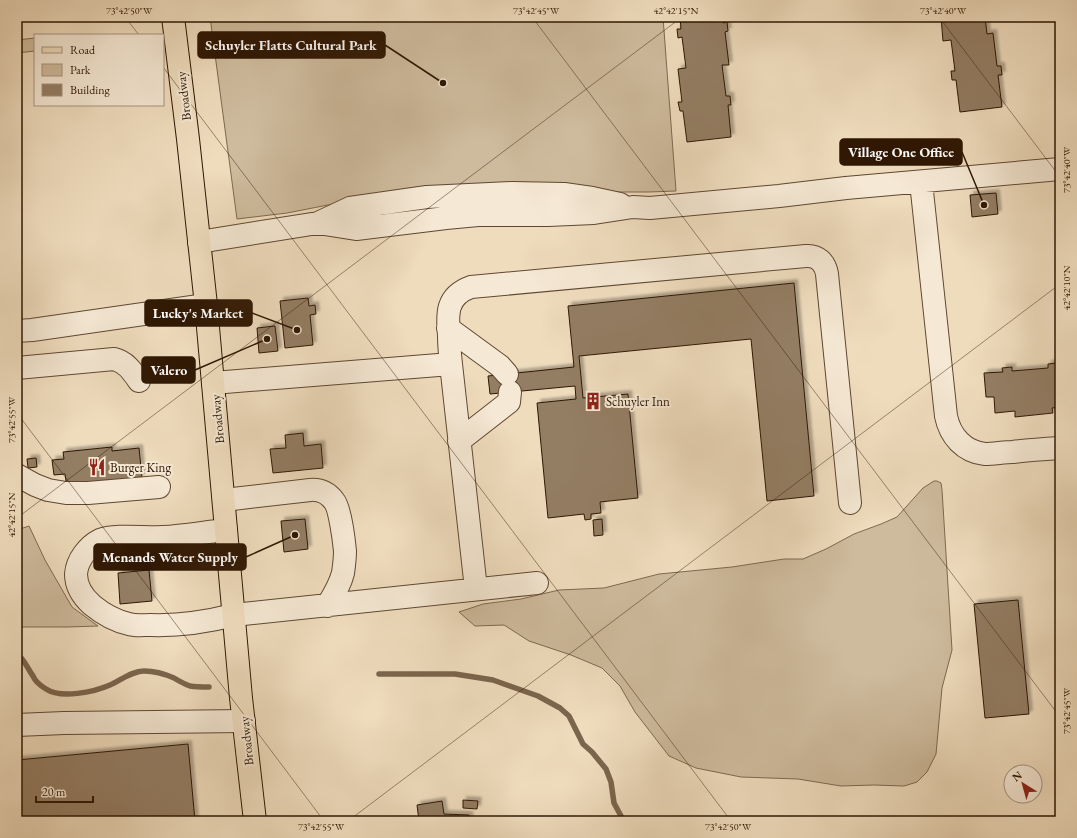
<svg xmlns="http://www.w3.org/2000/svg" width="1077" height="838" font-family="'EB Garamond',serif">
<defs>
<filter id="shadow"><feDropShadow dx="3.5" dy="-3.5" stdDeviation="1" flood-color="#0004"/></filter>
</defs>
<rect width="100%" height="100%" fill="#efdcbd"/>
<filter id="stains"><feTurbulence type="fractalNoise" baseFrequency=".005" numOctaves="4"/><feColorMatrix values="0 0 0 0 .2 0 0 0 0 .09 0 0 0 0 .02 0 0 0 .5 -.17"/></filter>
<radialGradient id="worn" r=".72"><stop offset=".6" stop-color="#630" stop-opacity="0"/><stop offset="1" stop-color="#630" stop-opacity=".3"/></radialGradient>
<path fill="#cebb9d" stroke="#7e6950" d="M 210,17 L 663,17 L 676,191 L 649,192 L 618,192 L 574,187 L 333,204 L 287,213 L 237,219 Z
M 35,38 L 35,51 L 17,53 L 17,40 Z
M 934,481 L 937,481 L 941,483 L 942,490 L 952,650 L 942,688 L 936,754 L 927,772 L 917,782 L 904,786 L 874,785 L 841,786 L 798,779 L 741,777 L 696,768 L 669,756 L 635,712 L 620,686 L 602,668 L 571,655 L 529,641 L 504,625 L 475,626 L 459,612 L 483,604 L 521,599 L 559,590 L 604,588 L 659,574 L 732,567 L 784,559 L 803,559 L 826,549 L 854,534 L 881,524 L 897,517 L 923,488 Z
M 29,526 L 45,560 L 72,607 L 98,626 L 68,627 L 17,627 L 17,530 Z"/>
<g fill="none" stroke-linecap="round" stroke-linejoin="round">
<path stroke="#7b654d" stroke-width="5.5" d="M 17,654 C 25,660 27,668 33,676 C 35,681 41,686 46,689 C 61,699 94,692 110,685 C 121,680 132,671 144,671 C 154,671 165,674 174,678 C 179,681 184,684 190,686 C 196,687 203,687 209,687
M 379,674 L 455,674 L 493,680 L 538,696 L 560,708 L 569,716 L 583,744 L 592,752 L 606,769 L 611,782 L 614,803 L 621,816 L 625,821"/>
</g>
<path fill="#937d64" stroke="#2f1703" filter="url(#shadow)" d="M 680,17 L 723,17 L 723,23 L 727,22 L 728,31 L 725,32 L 729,65 L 722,65 L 726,96 L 730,96 L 731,105 L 728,105 L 731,137 L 687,142 L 683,111 L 680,111 L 678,102 L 682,102 L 678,69 L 686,68 L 682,37 L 678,38 L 677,29 L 681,29 Z
M 755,17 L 797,17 L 797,21 L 788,21 L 788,18 L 756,20 Z
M 941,17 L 985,17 L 987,34 L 993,33 L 997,66 L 1001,66 L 1002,75 L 998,75 L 1002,107 L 960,112 L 956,80 L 952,80 L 951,71 L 955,71 L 951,40 L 943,41 Z
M 996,193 L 998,214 L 972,217 L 970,195 Z
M 794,283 L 814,496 L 767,501 L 751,339 L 579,356 L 583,398 L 628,394 L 638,498 L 600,502 L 601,513 L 591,514 L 591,519 L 585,520 L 584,514 L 548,518 L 537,403 L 576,399 L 575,386 L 490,394 L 488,376 L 574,367 L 568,306 Z
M 308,298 L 309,306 L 315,305 L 316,314 L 310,315 L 313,345 L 285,348 L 280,301 Z
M 275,326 L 278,351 L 259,353 L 257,328 Z
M 1057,363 L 1058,367 L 1060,367 L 1060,407 L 1052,408 L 1053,413 L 1015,417 L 1015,411 L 995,413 L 994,397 L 986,397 L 984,373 L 1003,372 L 1002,368 L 1012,367 L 1012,371 L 1048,368 L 1048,364 Z
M 303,433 L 304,446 L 321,444 L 323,468 L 273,473 L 270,449 L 286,448 L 285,435 Z
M 112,447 L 112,451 L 139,448 L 142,477 L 106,481 L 67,488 L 65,474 L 54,475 L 52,460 L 64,459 L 63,452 Z
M 36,458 L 37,467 L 28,468 L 27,459 Z
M 305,519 L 308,549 L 284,552 L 281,521 Z
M 602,519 L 603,535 L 594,536 L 593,520 Z
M 149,570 L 152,601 L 120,604 L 118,573 Z
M 1018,600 L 1029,714 L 985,718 L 974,604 Z
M 188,744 L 195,821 L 20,821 L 17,786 L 17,760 Z
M 463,800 L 478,801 L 477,809 L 463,808 Z
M 442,801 L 444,814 L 469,815 L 470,821 L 419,821 L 417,805 Z"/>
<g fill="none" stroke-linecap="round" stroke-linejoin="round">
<g stroke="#5f4832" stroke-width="24">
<path id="minor" d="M 921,182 L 946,416 C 950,436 964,452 985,454 C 994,454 1004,452 1013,452 C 1029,450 1044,449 1060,448
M 318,223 L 356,229 L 446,218 L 478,215 L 548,215 L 594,213 L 633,207 L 650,208 L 779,196 L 846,188 L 1060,169
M 199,242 L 318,223 L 350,208 L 427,197 L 512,193 L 564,194 L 592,198 L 620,204
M 448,328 L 500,366 L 507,374
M 17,331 L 32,330 L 206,305
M 451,364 L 476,589
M 17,368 L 114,359 C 126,362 132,371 139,381
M 213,383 L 451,364 C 450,355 449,345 449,336 C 447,314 446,296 471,287 L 806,256 C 817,255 825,262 827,274 L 850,503
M 459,441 L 509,402 L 510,392
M 17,475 L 35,485 L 48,490 L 66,493 L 88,493 L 159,487
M 224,500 L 310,490 C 320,489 328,493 334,501 C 340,508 344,541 345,551 C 345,558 344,566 343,573 C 340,585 334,595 327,606
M 226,530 C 205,532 184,536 163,537 C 146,538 115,534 100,540 C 88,546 77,560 76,574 C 76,587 82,596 92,605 C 103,614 115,621 129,624 C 135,626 143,625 150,625 C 178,626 206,622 234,615 L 537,583
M 17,725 L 64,723 L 244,721"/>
</g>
<g stroke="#2f1703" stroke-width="24">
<path id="major" d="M 173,17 L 188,139 L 206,305 L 241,698 L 255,821"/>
</g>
<use href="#minor" stroke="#f5e8d4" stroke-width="22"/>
<use href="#major" stroke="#efdcbd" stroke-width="22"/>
</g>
<path fill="none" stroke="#2f1703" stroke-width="1" stroke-opacity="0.45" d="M 125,17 L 139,35M 532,17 L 1060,717M 939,17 L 1060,177M 163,67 L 731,821M 17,413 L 324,821M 17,518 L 682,17M 348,821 L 1060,284"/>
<defs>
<g id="building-bare" transform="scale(1.38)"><path d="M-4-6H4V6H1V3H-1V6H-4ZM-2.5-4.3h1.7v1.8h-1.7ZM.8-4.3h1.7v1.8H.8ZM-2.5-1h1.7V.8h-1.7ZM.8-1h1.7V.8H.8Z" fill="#8f2418" stroke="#f5e8d4" stroke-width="2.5" paint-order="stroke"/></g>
<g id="restaurant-bare" transform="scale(1.38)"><path d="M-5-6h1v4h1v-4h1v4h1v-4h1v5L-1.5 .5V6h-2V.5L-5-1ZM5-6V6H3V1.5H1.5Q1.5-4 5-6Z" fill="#8f2418" stroke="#f5e8d4" stroke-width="2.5" paint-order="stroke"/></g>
</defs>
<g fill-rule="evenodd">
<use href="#building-bare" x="593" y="401"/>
<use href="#restaurant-bare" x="97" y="467"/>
</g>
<g text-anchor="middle" stroke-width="4" stroke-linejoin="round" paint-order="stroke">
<g font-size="13" fill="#2f1703" stroke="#f5e8d4">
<text transform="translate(183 96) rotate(-97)" y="5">Broadway</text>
<text transform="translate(217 419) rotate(-95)" y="5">Broadway</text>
<text transform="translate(246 741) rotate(-96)" y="5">Broadway</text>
</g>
<g font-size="13" fill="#2f1703" stroke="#f5e8d4" text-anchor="start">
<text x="606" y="406">Schuyler Inn</text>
<text x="110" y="472">Burger King</text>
</g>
</g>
<path fill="none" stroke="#2f1703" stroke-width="1.5" d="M443 83L385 45M984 205L962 152M297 330L252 313M267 339L195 370M295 535L246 557"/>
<g fill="#2f1703" stroke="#f5e8d4" stroke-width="1.5">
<circle cx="443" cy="83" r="4"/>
<circle cx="984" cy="205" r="4"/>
<circle cx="297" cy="330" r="4"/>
<circle cx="267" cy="339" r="4"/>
<circle cx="295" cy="535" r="4"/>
</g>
<g fill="#2f1703" stroke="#2f1703" stroke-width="1.5">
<rect x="198" y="32" width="187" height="26" rx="4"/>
<rect x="840" y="139" width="122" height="26" rx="4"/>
<rect x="145" y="300" width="107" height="26" rx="4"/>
<rect x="142" y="357" width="53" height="26" rx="4"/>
<rect x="94" y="544" width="152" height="26" rx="4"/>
</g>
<g font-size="14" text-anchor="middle" font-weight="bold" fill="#fff">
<text x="291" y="50">Schuyler Flatts Cultural Park</text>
<text x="901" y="157">Village One Office</text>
<text x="198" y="318">Lucky's Market</text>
<text x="169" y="375">Valero</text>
<text x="170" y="562">Menands Water Supply</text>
</g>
<rect width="1077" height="838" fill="none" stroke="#efdcbd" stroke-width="44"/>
<rect x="34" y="34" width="130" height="72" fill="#f5e8d4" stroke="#a69480"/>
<rect x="42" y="47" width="20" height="6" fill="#efdcbd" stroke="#a69480"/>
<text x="70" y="54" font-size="12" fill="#2f1703">Road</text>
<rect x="42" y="64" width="20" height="12" fill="#cebb9d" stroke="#a69480"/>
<text x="70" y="74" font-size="12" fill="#2f1703">Park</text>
<rect x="42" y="84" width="20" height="12" fill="#937d64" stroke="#a69480"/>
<text x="70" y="94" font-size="12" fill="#2f1703">Building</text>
<g transform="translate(1023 784) rotate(323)"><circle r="19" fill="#f5e8d4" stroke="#a69480"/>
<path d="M0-3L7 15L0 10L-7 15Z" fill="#8f2418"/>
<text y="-6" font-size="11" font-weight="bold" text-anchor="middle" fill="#2f1703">N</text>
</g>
<path d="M36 796v6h57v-6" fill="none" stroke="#2f1703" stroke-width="2"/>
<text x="42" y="796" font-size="12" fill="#2f1703" stroke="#f5e8d4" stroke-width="3" paint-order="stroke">20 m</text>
<rect x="22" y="22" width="1033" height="794" fill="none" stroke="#2f1703" stroke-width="1.5"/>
<g font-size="10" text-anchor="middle" fill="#2f1703">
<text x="129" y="14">73°42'50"W</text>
<text x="536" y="14">73°42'45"W</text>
<text x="676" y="14">42°42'15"N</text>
<text x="943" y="14">73°42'40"W</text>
<text transform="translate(1066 170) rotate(-90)" y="4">73°42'40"W</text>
<text transform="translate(1066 288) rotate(-90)" y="4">42°42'10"N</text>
<text transform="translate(11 420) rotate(-90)" y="4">73°42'55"W</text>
<text transform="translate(11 515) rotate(-90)" y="4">42°42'15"N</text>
<text transform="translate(1066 711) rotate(-90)" y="4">73°42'45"W</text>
<text x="321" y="830">73°42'55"W</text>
<text x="728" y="830">73°42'50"W</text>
</g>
<rect width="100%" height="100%" filter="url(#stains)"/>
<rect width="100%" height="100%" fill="url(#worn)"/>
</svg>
